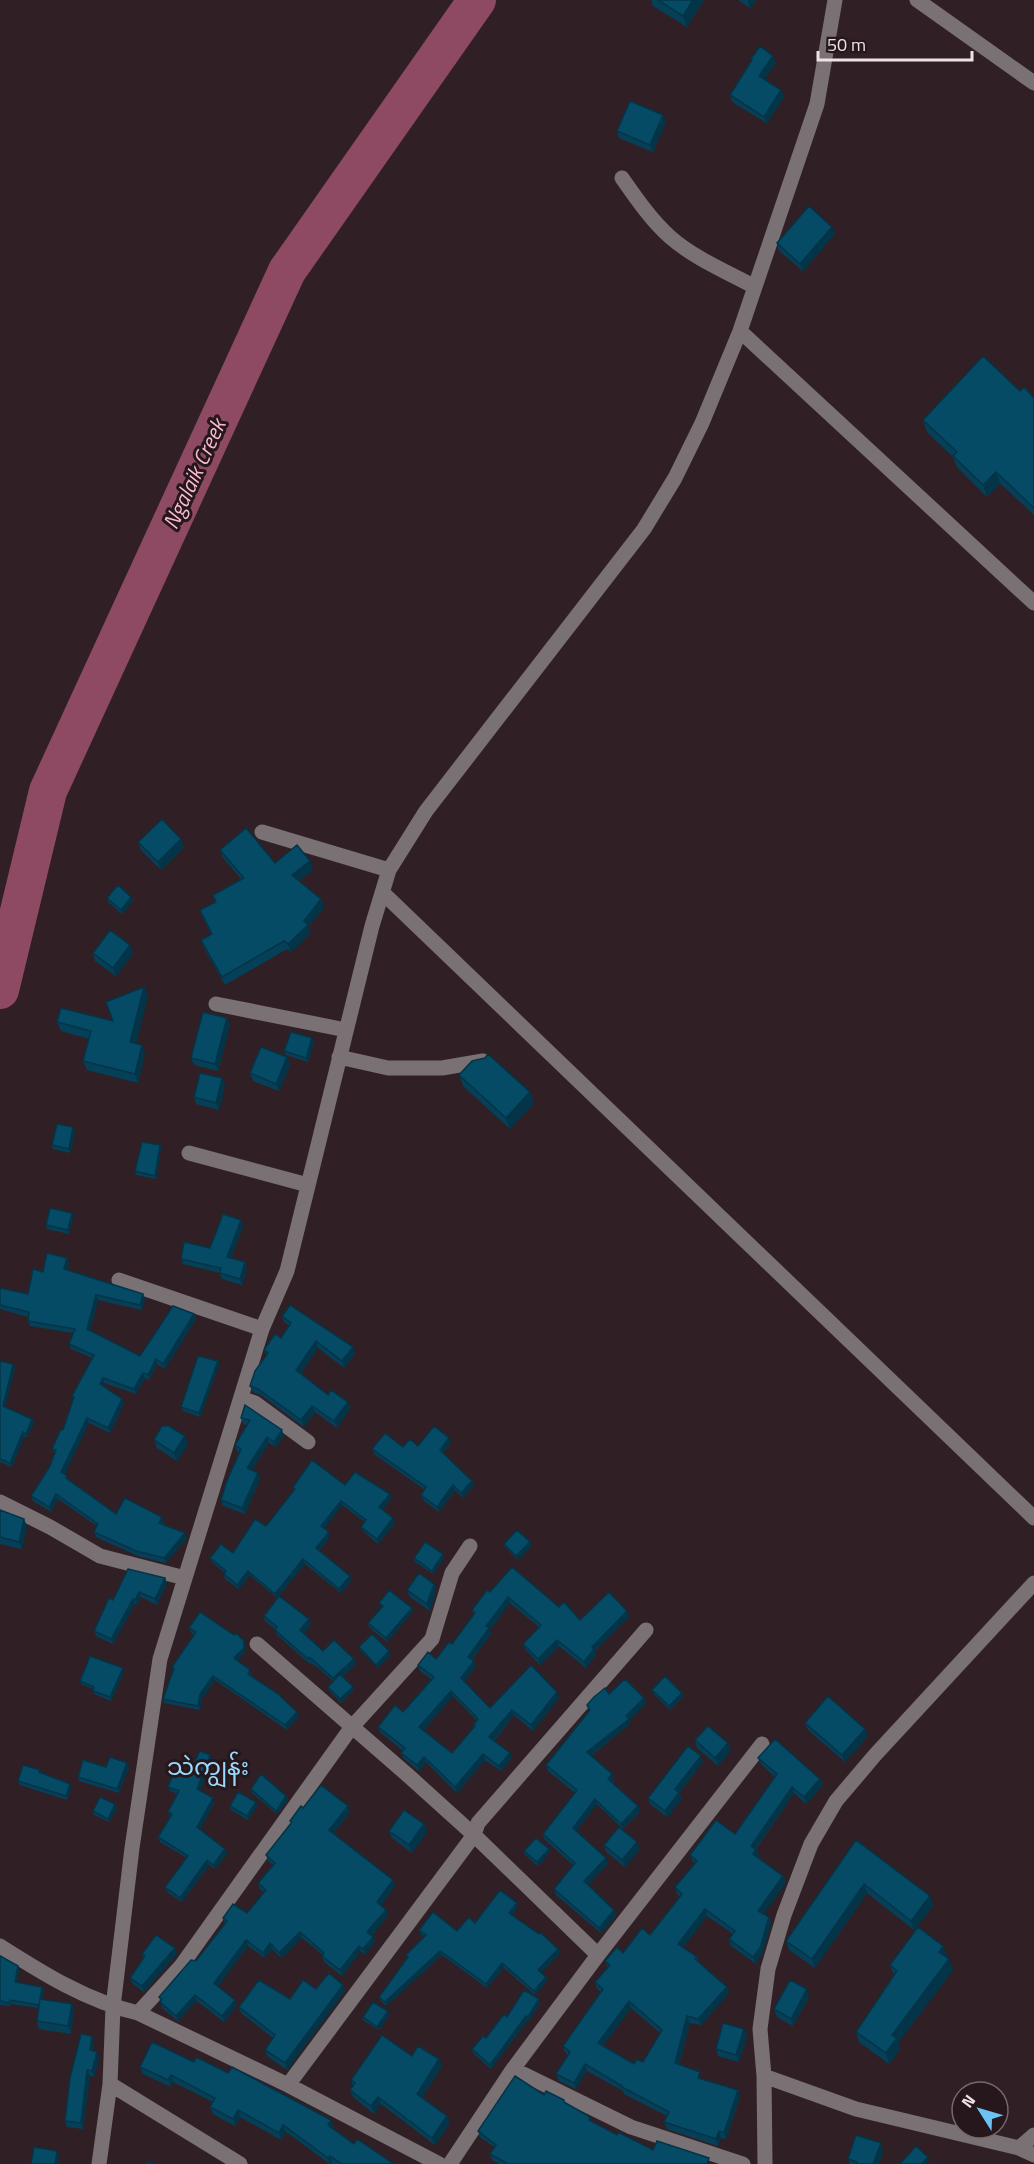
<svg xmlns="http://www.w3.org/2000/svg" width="1034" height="2164" font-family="'Titillium Web','Noto Sans Myanmar',sans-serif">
<rect width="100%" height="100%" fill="#302025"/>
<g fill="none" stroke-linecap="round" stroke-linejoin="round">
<path stroke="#8e4a63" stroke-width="38" d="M 0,990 L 48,791 L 287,271 L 477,0"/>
<path stroke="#797173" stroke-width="15" d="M 917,0 L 1034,83
M 622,178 C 636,198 651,220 670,237 C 694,258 727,272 755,287
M 740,331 L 1034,603
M 262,832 L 389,870
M 383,893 L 1034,1518
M 216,1004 L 346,1030
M 339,1057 L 388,1068 L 442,1068 L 483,1061
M 189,1153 L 308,1185
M 119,1280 L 262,1329
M 241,1398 L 255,1403 L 308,1442
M 0,1502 L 50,1527 L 100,1556 L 185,1578
M 257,1644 L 411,1778 L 474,1835 L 598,1955
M 0,1946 C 44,1974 87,2001 138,2013 L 288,2085 L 439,2164
M 138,2013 L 181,1966 L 351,1728 L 432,1639 L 452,1573 L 470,1546
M 513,2069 L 631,2127 L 743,2164
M 764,2076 L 856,2109 L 1019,2148 L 1034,2155
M 110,2084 L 240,2164
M 288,2085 L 474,1835 L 478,1823 L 646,1630
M 1019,2148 L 1034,2135
M 99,2164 L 110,2084 L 113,2007 L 132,1848 L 160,1659 L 262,1329 L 287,1271 L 372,926 L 389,870 L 426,811 L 644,529 L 675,478 L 702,423 L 740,331 L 817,104 L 835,0
M 450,2164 L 513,2069 L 598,1955 L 762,1744
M 765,2164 L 764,2076 L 760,2029 L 768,1969 L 784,1915 L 811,1844 L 836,1801 L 875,1755 L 1034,1583"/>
</g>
<path fill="#054058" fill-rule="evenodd" d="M 651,0 L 704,0 L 687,27 L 653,6 Z
M 738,0 L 756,0 L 750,8 Z
M 751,59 L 776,63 L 764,79 L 781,90 L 784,97 L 767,123 L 732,102 L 730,95 L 751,61 Z
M 663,115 L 666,122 L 653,152 L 619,138 L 617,131 Z
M 835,234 L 803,271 L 779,251 L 777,243 Z
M 1020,391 L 1034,398 L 1034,515 L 1000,483 L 987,497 L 957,467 L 953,457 L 927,432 L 923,420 Z
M 138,842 L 184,847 L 161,870 L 141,850 Z
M 220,850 L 275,863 L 310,861 L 313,869 L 299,881 L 321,899 L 324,907 L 308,927 L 311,933 L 291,952 L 287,949 L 225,985 L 204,948 L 201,940 L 211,934 L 203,918 L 200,910 L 215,902 L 213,895 L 241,879 L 223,858 Z
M 131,897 L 133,901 L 122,914 L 108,902 L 107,898 Z
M 130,945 L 133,953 L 116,976 L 95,961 L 93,953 Z
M 144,987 L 148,996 L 136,1043 L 145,1054 L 138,1083 L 87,1070 L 83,1061 L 89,1039 L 61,1031 L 57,1022 L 113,1021 Z
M 227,1018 L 230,1025 L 218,1071 L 194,1065 L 191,1058 Z
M 314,1042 L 308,1062 L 286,1055 L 284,1051 Z
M 287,1057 L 290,1065 L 279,1091 L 253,1081 L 250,1073 Z
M 459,1075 L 530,1092 L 534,1103 L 510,1129 L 463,1086 Z
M 222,1078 L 225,1086 L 219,1110 L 196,1104 L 194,1097 Z
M 75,1131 L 70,1153 L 53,1149 L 52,1145 Z
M 160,1145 L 161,1148 L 156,1179 L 136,1175 L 135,1171 Z
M 72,1213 L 73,1217 L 69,1234 L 47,1229 L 46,1225 Z
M 241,1220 L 243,1226 L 231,1258 L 247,1268 L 242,1285 L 222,1279 L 220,1273 L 183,1264 L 181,1259 L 210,1248 Z
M 67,1258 L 69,1263 L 67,1270 L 143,1294 L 145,1299 L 142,1310 L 98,1300 L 90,1330 L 140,1356 L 194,1314 L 196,1319 L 165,1369 L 157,1364 L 149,1380 L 145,1378 L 136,1394 L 104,1383 L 103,1386 L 122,1399 L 124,1404 L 110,1433 L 89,1423 L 64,1474 L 69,1481 L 116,1514 L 164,1522 L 163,1525 L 187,1538 L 166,1563 L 138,1556 L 96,1537 L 94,1532 L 97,1526 L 58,1499 L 51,1512 L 33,1501 L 31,1496 L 50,1466 L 55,1454 L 52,1449 L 63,1430 L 73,1400 L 72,1396 L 92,1358 L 71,1349 L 69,1344 L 73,1333 L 30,1326 L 28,1321 L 28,1317 L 0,1309 L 0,1288 L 28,1294 L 43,1272 Z
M 282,1316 L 355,1354 L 344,1368 L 318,1348 L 301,1373 L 328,1395 L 348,1402 L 350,1408 L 337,1428 L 315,1412 L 304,1427 L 261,1395 L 253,1392 L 250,1386 L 266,1355 L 264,1350 L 281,1338 L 289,1326 L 284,1322 Z
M 0,1361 L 13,1364 L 15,1368 L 5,1407 L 34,1423 L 27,1437 L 24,1436 L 12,1467 L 0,1462 Z
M 218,1361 L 219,1365 L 200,1417 L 183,1411 L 181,1407 Z
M 245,1405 L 284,1436 L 276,1447 L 269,1443 L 252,1470 L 258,1473 L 260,1479 L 245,1514 L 223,1506 L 221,1500 L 240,1452 L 237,1451 L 235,1445 L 247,1425 L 243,1424 L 241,1418 Z
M 449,1438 L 451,1443 L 443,1453 L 472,1481 L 474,1486 L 463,1498 L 455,1490 L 439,1512 L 423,1500 L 421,1495 L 425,1490 L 374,1454 L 372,1449 L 418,1446 Z
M 154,1440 L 188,1444 L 177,1461 L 157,1448 Z
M 345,1485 L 392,1498 L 382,1510 L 393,1518 L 395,1523 L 378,1544 L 363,1531 L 361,1527 L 365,1522 L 342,1505 L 324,1529 L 329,1532 L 330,1537 L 319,1551 L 351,1581 L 341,1593 L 305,1564 L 277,1598 L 250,1575 L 239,1589 L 225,1579 L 224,1574 L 225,1573 L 212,1562 L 210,1558 L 233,1553 L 266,1526 L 294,1491 L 293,1487 Z
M 0,1510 L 27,1526 L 22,1549 L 0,1544 Z
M 530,1542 L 531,1546 L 518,1560 L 505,1547 L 504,1544 Z
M 443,1554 L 444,1558 L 433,1574 L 415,1562 L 414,1558 Z
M 165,1578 L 167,1583 L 157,1605 L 141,1597 L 137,1605 L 135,1604 L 113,1644 L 96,1636 L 94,1631 L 113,1600 Z
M 434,1584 L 436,1591 L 430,1611 L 410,1597 L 407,1590 Z
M 490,1592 L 559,1607 L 580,1620 L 629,1617 L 595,1651 L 596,1655 L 586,1668 L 559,1646 L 540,1665 L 525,1649 L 523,1644 L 539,1627 L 510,1603 L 490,1630 L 491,1634 L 472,1660 L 476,1667 L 464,1681 L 490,1708 L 559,1698 L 533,1731 L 514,1715 L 494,1741 L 512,1758 L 501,1771 L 485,1760 L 457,1793 L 426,1762 L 419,1771 L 403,1758 L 401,1753 L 403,1751 L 380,1732 L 378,1727 L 403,1712 L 431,1679 L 420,1671 L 418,1665 L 436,1659 L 452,1644 L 474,1615 L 472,1610 ZM 453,1696 L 477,1721 L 473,1725 L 474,1727 L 452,1753 L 423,1731 Z
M 379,1603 L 413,1611 L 387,1642 L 369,1627 L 368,1623 L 382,1607 Z
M 264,1616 L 309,1619 L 311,1625 L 303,1634 L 323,1651 L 354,1659 L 356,1664 L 342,1677 L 353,1687 L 354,1690 L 341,1703 L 329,1690 L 328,1687 L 333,1681 L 317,1667 L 311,1663 L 310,1664 L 277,1635 L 275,1629 L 265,1621 Z
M 189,1628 L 245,1646 L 245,1652 L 237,1660 L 252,1675 L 251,1676 L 299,1716 L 287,1730 L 215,1680 L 202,1699 L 200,1710 L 164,1703 L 163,1699 L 173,1670 L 172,1667 L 194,1635 L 191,1632 Z
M 359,1647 L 391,1655 L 378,1668 L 360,1650 Z
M 124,1671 L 111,1701 L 94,1694 L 93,1689 L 81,1684 L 80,1681 Z
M 652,1690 L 683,1697 L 670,1710 L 653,1693 Z
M 609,1694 L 644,1698 L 646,1704 L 629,1720 L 630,1724 L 591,1756 L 614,1780 L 612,1782 L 638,1806 L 640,1812 L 623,1829 L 597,1804 L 576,1831 L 608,1864 L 588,1885 L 614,1910 L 616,1916 L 601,1933 L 556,1895 L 554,1889 L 573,1865 L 544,1839 L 543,1834 L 575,1793 L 548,1771 L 546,1765 L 589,1711 L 587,1705 Z
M 805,1723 L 868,1736 L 845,1762 L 808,1730 Z
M 695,1740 L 731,1751 L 718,1766 L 697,1748 Z
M 758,1758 L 820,1779 L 823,1785 L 806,1804 L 794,1793 L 756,1849 L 759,1856 L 758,1858 L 783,1876 L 786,1883 L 763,1914 L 769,1917 L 771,1924 L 762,1954 L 756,1964 L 731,1946 L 729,1939 L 733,1934 L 707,1916 L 683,1947 L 697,1957 L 699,1962 L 727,1987 L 729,1993 L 701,2025 L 690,2023 L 679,2065 L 702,2079 L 738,2090 L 740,2097 L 726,2139 L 721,2138 L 718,2146 L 667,2129 L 664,2122 L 667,2116 L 624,2094 L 623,2091 L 587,2071 L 576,2089 L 559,2081 L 556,2074 L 568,2055 L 565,2052 L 563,2046 L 601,1992 L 597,1989 L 595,1982 L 608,1968 L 605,1961 L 623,1953 L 650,1935 L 680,1897 L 677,1894 L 675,1887 L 695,1864 L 693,1862 L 690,1855 L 735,1834 L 775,1777 L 761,1764 ZM 631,2008 L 660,2033 L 643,2062 L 634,2064 L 603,2046 Z
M 212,1760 L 200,1791 L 214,1803 L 200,1829 L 225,1849 L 227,1854 L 215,1869 L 209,1865 L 182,1902 L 167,1892 L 165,1887 L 187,1858 L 160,1842 L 158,1837 L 171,1817 L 168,1812 L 177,1794 L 170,1791 L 168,1787 L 187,1776 Z
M 703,1762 L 679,1793 L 682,1799 L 667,1817 L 650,1804 L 648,1798 Z
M 127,1763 L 129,1767 L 119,1793 L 79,1781 L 78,1777 Z
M 41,1773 L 71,1788 L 67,1800 L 20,1785 L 18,1781 Z
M 251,1789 L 286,1796 L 288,1800 L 277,1814 L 252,1793 Z
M 256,1802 L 257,1806 L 248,1820 L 231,1810 L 230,1806 Z
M 115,1804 L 117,1808 L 109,1822 L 94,1815 L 93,1811 Z
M 303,1808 L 350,1812 L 333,1834 L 393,1880 L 395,1886 L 381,1905 L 386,1910 L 388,1915 L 372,1936 L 375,1942 L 365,1955 L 361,1951 L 342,1976 L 324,1962 L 322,1956 L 323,1955 L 302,1938 L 281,1958 L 272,1949 L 265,1958 L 248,1946 L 218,1986 L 235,2000 L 237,2005 L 224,2022 L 197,2001 L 178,2021 L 162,2008 L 159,1997 L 196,1961 L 225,1924 L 223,1918 L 247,1913 L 264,1892 L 260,1889 L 258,1883 L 273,1865 L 268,1861 L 266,1855 L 291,1823 L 290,1821 Z
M 424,1824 L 427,1832 L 412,1853 L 392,1838 L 389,1831 Z
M 856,1840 L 934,1905 L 914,1930 L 867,1893 L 815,1968 L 789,1950 L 786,1941 Z
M 604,1845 L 640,1849 L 625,1867 L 606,1852 Z
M 524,1851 L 550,1852 L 538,1866 L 525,1855 Z
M 518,1907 L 512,1915 L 558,1949 L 560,1953 L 541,1973 L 547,1981 L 535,1995 L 504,1968 L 487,1988 L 442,1955 L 386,2006 L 381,2001 L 379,1997 L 407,1958 L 406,1955 L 425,1937 L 421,1934 L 419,1930 L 457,1931 L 475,1923 Z
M 943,1946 L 947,1956 L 946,1957 L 949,1959 L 953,1970 L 898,2043 L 900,2049 L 889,2064 L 859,2042 L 856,2032 L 894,1976 L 890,1965 Z
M 175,1948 L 177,1954 L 144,1992 L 133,1984 L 130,1978 L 144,1958 L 142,1954 Z
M 0,1956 L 19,1970 L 17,1983 L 42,1987 L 44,1990 L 42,1999 L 72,2004 L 74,2011 L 71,2034 L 39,2029 L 37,2021 L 39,2008 L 11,2004 L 10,2006 L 0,2005 Z
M 343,1985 L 345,1991 L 287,2070 L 267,2056 L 265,2050 L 273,2038 L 241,2013 L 239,2007 L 290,1999 L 316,1989 Z
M 809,1997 L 793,2026 L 777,2017 L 774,2009 Z
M 539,1999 L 540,2003 L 529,2021 L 528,2020 L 491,2069 L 473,2053 L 472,2049 L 486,2038 L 507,2017 Z
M 389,2015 L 379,2030 L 364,2021 L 363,2017 Z
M 744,2029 L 747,2036 L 739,2062 L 718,2056 L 716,2049 Z
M 94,2042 L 93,2051 L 99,2058 L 94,2077 L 90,2076 L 83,2129 L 67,2127 L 65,2121 Z
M 412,2056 L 439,2059 L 442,2066 L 422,2098 L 447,2116 L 450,2123 L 435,2145 L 381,2104 L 374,2114 L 353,2097 L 350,2090 L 353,2086 L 351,2080 Z
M 194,2062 L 228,2073 L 331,2120 L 334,2127 L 333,2129 L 354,2144 L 394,2164 L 333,2164 L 332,2163 L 330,2164 L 286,2132 L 281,2140 L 240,2117 L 235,2126 L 213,2114 L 210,2107 L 213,2102 L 173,2082 L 171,2087 L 143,2074 L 140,2067 Z
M 544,2095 L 564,2100 L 565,2103 L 592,2122 L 617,2135 L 653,2150 L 711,2164 L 500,2164 L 492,2160 L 490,2154 L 494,2147 L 480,2137 L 478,2131 Z
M 883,2150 L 879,2164 L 850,2164 L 848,2159 Z"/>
<path fill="#043447" d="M 693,0 L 704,0 L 687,27 L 683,16 Z
M 748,0 L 756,0 L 750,8 L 748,1 Z
M 773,56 L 776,63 L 762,83 L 759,76 Z
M 781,90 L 784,97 L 767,123 L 764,117 Z
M 663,115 L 666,122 L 653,152 L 650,145 Z
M 832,227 L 835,234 L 803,271 L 800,264 Z
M 996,472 L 1000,483 L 987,497 L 983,485 Z
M 181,839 L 184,847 L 161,870 L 158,862 Z
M 310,861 L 313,869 L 295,884 L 292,875 Z
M 131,897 L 133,901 L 122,914 L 121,910 Z
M 321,899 L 324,907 L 308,927 L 311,933 L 291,952 L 288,944 L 304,921 Z
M 130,945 L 133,953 L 116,976 L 113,968 Z
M 144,987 L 148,996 L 134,1051 L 130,1042 Z
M 227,1018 L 230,1025 L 218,1071 L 215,1064 Z
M 312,1038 L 314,1042 L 308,1062 L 306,1058 Z
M 142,1045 L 145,1054 L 138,1083 L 135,1074 Z
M 287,1057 L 290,1065 L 279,1091 L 276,1084 Z
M 222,1078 L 225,1086 L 219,1110 L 216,1103 Z
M 530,1092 L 534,1103 L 510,1129 L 506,1118 Z
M 73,1127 L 75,1131 L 70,1153 L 69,1149 Z
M 160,1145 L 161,1148 L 156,1179 L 155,1176 Z
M 72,1213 L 73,1217 L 69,1234 L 68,1230 Z
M 241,1220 L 243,1226 L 229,1262 L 227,1257 Z
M 67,1258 L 69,1263 L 66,1274 L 64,1269 Z
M 245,1262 L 247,1268 L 242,1285 L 240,1279 Z
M 143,1294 L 145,1299 L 142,1310 L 140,1305 Z
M 96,1295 L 98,1300 L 89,1334 L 87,1329 Z
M 194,1314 L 196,1319 L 165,1369 L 163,1364 Z
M 316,1341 L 318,1348 L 299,1376 L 296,1370 Z
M 353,1347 L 355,1354 L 344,1368 L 342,1361 Z
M 156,1359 L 157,1364 L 149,1380 L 148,1375 Z
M 218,1361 L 219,1365 L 200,1417 L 199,1413 Z
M 13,1364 L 15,1368 L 4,1410 L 3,1406 Z
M 143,1373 L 145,1378 L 136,1394 L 134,1389 Z
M 103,1378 L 104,1383 L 102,1389 L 100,1384 Z
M 122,1399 L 124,1404 L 110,1433 L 108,1428 Z
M 348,1402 L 350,1408 L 337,1428 L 334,1421 Z
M 312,1406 L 315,1412 L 304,1427 L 301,1420 Z
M 87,1418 L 89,1423 L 63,1478 L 61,1472 Z
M 32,1419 L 34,1423 L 27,1437 L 26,1434 Z
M 282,1430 L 284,1436 L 276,1447 L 274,1442 Z
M 23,1432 L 24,1436 L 12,1467 L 10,1463 Z
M 185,1436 L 188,1444 L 177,1461 L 174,1453 Z
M 267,1437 L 269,1443 L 249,1474 L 247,1468 Z
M 449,1438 L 451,1443 L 441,1455 L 440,1450 Z
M 258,1473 L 260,1479 L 245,1514 L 242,1508 Z
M 472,1481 L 474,1486 L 463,1498 L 461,1493 Z
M 453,1485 L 455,1490 L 439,1512 L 437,1507 Z
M 56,1494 L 58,1499 L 51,1512 L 49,1507 Z
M 390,1494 L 392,1498 L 380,1512 L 379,1507 Z
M 341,1501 L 342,1505 L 323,1531 L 321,1526 Z
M 162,1517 L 164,1522 L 161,1528 L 159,1523 Z
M 393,1518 L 395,1523 L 378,1544 L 377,1539 Z
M 24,1519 L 27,1526 L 22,1549 L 19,1542 Z
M 329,1532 L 330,1537 L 317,1552 L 316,1548 Z
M 185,1533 L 187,1538 L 166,1563 L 164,1558 Z
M 530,1542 L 531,1546 L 518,1560 L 516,1556 Z
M 443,1554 L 444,1558 L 433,1574 L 432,1571 Z
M 303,1559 L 305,1564 L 277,1598 L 275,1594 Z
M 248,1571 L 250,1575 L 239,1589 L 237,1585 Z
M 350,1576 L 351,1581 L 341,1593 L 339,1589 Z
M 165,1578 L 167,1583 L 157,1605 L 155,1599 Z
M 434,1584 L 436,1591 L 430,1611 L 427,1604 Z
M 139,1592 L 141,1597 L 137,1605 L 135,1600 Z
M 508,1597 L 510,1603 L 490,1630 L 491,1634 L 470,1662 L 468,1657 L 486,1626 Z
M 133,1599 L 135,1604 L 113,1644 L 111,1639 Z
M 412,1608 L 413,1611 L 387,1642 L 386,1638 Z
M 627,1611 L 629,1617 L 595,1651 L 596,1655 L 586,1668 L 584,1662 L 592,1647 Z
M 309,1619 L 311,1625 L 302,1636 L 300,1630 Z
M 557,1640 L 559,1646 L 540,1665 L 538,1659 Z
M 244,1641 L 245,1646 L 245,1652 L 235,1662 L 234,1658 Z
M 389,1651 L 391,1655 L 378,1668 L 376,1665 Z
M 354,1659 L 356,1664 L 335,1684 L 333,1678 Z
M 474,1661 L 476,1667 L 463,1683 L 461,1678 Z
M 123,1668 L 124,1671 L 111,1701 L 110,1697 Z
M 213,1676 L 215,1680 L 202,1699 L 200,1710 L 198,1706 L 200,1694 Z
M 353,1687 L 354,1690 L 341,1703 L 340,1699 Z
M 451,1691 L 453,1696 L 421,1733 L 419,1727 Z
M 557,1692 L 559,1698 L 533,1731 L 531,1725 Z
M 682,1693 L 683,1697 L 670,1710 L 669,1706 Z
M 644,1698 L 646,1704 L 629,1720 L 630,1724 L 588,1757 L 587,1752 L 626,1716 Z
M 512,1710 L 514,1715 L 491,1743 L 489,1737 Z
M 297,1712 L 299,1716 L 287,1730 L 285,1725 Z
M 865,1729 L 868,1736 L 845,1762 L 842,1755 Z
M 728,1743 L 731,1751 L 718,1766 L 715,1758 Z
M 510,1753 L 512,1758 L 501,1771 L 499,1766 Z
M 483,1754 L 485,1760 L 457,1793 L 455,1787 Z
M 210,1755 L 212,1760 L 199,1794 L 197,1789 Z
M 701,1756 L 703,1762 L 677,1795 L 675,1789 Z
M 424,1757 L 426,1762 L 419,1771 L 417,1765 Z
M 127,1763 L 129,1767 L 119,1793 L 117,1789 Z
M 612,1774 L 614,1780 L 610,1784 L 608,1779 Z
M 820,1779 L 823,1785 L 806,1804 L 804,1797 Z
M 70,1784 L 71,1788 L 67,1800 L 66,1796 Z
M 792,1787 L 794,1793 L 753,1852 L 751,1846 Z
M 679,1793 L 682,1799 L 667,1817 L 665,1811 Z
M 286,1796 L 288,1800 L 277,1814 L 276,1811 Z
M 213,1798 L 214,1803 L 199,1832 L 197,1827 Z
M 595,1799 L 597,1804 L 575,1833 L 573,1828 Z
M 256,1802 L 257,1806 L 248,1820 L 247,1816 Z
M 115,1804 L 117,1808 L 109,1822 L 108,1819 Z
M 348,1806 L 350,1812 L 331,1836 L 329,1830 Z
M 638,1806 L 640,1812 L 623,1829 L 621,1824 Z
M 424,1824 L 427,1832 L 412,1853 L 409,1845 Z
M 637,1842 L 640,1849 L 625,1867 L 622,1860 Z
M 225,1849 L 227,1854 L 215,1869 L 213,1865 Z
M 549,1849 L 550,1852 L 538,1866 L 537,1862 Z
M 756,1850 L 759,1856 L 755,1861 L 753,1854 Z
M 606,1858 L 608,1864 L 586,1887 L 584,1881 Z
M 207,1860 L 209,1865 L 182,1902 L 180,1898 Z
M 783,1876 L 786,1883 L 761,1918 L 758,1911 Z
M 393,1880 L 395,1886 L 379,1908 L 377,1902 Z
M 864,1884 L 867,1893 L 815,1968 L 812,1959 Z
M 930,1896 L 934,1905 L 914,1930 L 911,1921 Z
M 517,1903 L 518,1907 L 511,1917 L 509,1913 Z
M 705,1909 L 707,1916 L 681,1951 L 678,1944 Z
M 386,1910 L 388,1915 L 370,1938 L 367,1932 Z
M 614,1910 L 616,1916 L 601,1933 L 599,1928 Z
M 769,1917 L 771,1924 L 762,1954 L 756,1964 L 753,1957 Z
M 300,1932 L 302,1938 L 281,1958 L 279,1953 Z
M 373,1937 L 375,1942 L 365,1955 L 363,1949 Z
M 246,1940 L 248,1946 L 216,1989 L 214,1983 Z
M 270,1943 L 272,1949 L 265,1958 L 263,1953 Z
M 359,1946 L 361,1951 L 342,1976 L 340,1970 Z
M 943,1946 L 947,1956 L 943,1962 L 939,1952 Z
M 175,1948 L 177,1954 L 144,1992 L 142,1986 Z
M 558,1949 L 560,1953 L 540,1975 L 538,1970 Z
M 440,1951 L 442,1955 L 386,2006 L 385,2002 Z
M 949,1959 L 953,1970 L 898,2043 L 900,2049 L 889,2064 L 886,2053 L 892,2035 Z
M 502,1963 L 504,1968 L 487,1988 L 486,1984 Z
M 18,1966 L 19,1970 L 17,1986 L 15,1982 Z
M 546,1977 L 547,1981 L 535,1995 L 534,1991 Z
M 343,1985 L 345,1991 L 287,2070 L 285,2063 Z
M 42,1987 L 44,1990 L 41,2008 L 39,2005 Z
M 727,1987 L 729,1993 L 701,2025 L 698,2019 Z
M 807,1989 L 809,1997 L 793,2026 L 791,2019 Z
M 195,1995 L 197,2001 L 178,2021 L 176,2016 Z
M 539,1999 L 540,2003 L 529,2021 L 528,2017 Z
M 235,2000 L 237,2005 L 224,2022 L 222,2016 Z
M 629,2001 L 631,2008 L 600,2050 L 598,2043 Z
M 72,2004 L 74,2011 L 71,2034 L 68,2026 Z
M 388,2011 L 389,2015 L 379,2030 L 377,2027 Z
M 526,2016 L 528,2020 L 491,2069 L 490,2065 Z
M 687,2016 L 690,2023 L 677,2070 L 675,2063 Z
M 744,2029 L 747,2036 L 739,2062 L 736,2055 Z
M 92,2036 L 94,2042 L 92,2056 L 90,2050 Z
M 97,2052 L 99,2058 L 94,2077 L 92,2071 Z
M 439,2059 L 442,2066 L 419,2102 L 417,2094 Z
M 585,2064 L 587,2071 L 576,2089 L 574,2083 Z
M 87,2070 L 90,2076 L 83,2129 L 81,2123 Z
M 171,2075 L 173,2082 L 171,2087 L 168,2080 Z
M 738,2090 L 740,2097 L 726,2139 L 724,2133 Z
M 378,2097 L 381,2104 L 374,2114 L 371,2106 Z
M 238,2110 L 240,2117 L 235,2126 L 233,2119 Z
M 447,2116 L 450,2123 L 435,2145 L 432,2138 Z
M 331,2120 L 334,2127 L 330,2132 L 328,2125 Z
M 283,2125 L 286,2132 L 281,2140 L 279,2133 Z
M 719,2131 L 721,2138 L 718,2146 L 716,2139 Z
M 881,2143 L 883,2150 L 879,2164 L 873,2164 Z
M 57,2151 L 59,2157 L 58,2164 L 55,2164 Z
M 330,2156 L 332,2163 L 332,2164 L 330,2164 L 328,2158 Z
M 928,2157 L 929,2160 L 926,2164 L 922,2164 Z"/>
<path fill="#064b66" stroke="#043447" stroke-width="1.5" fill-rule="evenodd" d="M 658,0 L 693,0 L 683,16 Z
M 760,46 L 773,56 L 759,76 L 781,90 L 764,117 L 730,95 L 752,60 L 751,59 Z
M 630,101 L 663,115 L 650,145 L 617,131 Z
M 809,206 L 832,227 L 800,264 L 777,243 Z
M 983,356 L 1020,391 L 1024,387 L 1034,398 L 1034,508 L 996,472 L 983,485 L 953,456 L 957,452 L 923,420 Z
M 162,819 L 181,839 L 158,862 L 138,842 Z
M 246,828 L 275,863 L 297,845 L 310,861 L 292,875 L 321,899 L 304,921 L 308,925 L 288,944 L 284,941 L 222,977 L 201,940 L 212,934 L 200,910 L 216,902 L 213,895 L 244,878 L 220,850 Z
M 118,885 L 131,897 L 121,910 L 107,898 Z
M 110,930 L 130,945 L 113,968 L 93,953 Z
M 144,987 L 130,1042 L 142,1045 L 135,1074 L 83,1061 L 91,1031 L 57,1022 L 61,1008 L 113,1021 L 106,1002 Z
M 203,1012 L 227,1018 L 215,1064 L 191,1058 Z
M 291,1032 L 312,1038 L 306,1058 L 284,1051 Z
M 261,1047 L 287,1057 L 276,1084 L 250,1073 Z
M 488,1054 L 530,1092 L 506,1118 L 459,1075 L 472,1061 L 485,1058 Z
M 200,1073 L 222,1078 L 216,1103 L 194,1097 Z
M 57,1124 L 73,1127 L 69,1149 L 52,1145 Z
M 142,1142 L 160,1145 L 155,1176 L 135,1171 Z
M 50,1208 L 72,1213 L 68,1230 L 46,1225 Z
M 223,1214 L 241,1220 L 227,1257 L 245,1262 L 240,1279 L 220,1273 L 221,1268 L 181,1259 L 184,1242 L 210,1248 Z
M 47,1253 L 67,1258 L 64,1269 L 143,1294 L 140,1305 L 96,1295 L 87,1329 L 140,1356 L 173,1306 L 194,1314 L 163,1364 L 156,1359 L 148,1375 L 143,1373 L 134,1389 L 103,1378 L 100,1384 L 122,1399 L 108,1428 L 87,1418 L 61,1472 L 67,1476 L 66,1478 L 116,1514 L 125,1498 L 162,1517 L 159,1523 L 185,1533 L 164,1558 L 136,1551 L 94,1532 L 98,1524 L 56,1494 L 49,1507 L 31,1496 L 50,1466 L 56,1450 L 52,1449 L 61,1429 L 63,1430 L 74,1397 L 72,1396 L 94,1355 L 69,1344 L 75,1329 L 28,1321 L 29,1312 L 0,1305 L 0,1288 L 28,1294 L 33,1269 L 43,1272 Z
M 290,1305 L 353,1347 L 342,1361 L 316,1341 L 296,1370 L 328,1395 L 331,1390 L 348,1402 L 334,1421 L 312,1406 L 301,1420 L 258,1389 L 250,1386 L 255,1371 L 268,1353 L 264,1350 L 275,1334 L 281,1338 L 291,1323 L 282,1316 Z
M 198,1356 L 218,1361 L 199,1413 L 181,1407 Z
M 0,1361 L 13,1364 L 3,1406 L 32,1419 L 26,1434 L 23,1432 L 10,1463 L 0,1459 Z
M 245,1405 L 282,1430 L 274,1442 L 267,1437 L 247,1468 L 258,1473 L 242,1508 L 221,1500 L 226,1483 L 241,1449 L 235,1445 L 250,1420 L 241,1418 Z
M 162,1426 L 169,1426 L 185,1436 L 174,1453 L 154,1440 Z
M 434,1426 L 449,1438 L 440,1450 L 472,1481 L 461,1493 L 453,1485 L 437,1507 L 421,1495 L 426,1487 L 372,1449 L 385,1433 L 403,1447 L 410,1439 L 418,1446 Z
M 312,1460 L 345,1485 L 355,1472 L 390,1494 L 379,1507 L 393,1518 L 377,1539 L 361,1527 L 366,1520 L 341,1501 L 321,1526 L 329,1532 L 316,1548 L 350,1576 L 339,1589 L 303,1559 L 275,1594 L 248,1571 L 237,1585 L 224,1574 L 226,1571 L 210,1558 L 221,1544 L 233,1553 L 255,1519 L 266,1526 L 295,1489 L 293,1487 Z
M 0,1510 L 24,1519 L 19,1542 L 0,1537 Z
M 517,1530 L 530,1542 L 516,1556 L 504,1544 Z
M 425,1542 L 443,1554 L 432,1571 L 414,1558 Z
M 512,1567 L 559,1607 L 564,1602 L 580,1620 L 609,1592 L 627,1611 L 592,1647 L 594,1649 L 584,1662 L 557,1640 L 538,1659 L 523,1644 L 541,1625 L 508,1597 L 486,1626 L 489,1628 L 468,1657 L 474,1661 L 461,1678 L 490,1708 L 531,1665 L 557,1692 L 531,1725 L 512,1710 L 489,1737 L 510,1753 L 499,1766 L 483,1754 L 455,1787 L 424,1757 L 417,1765 L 401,1753 L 405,1748 L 378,1727 L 395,1705 L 403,1712 L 434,1677 L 418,1665 L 428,1652 L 436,1659 L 449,1642 L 452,1644 L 475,1613 L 472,1610 L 487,1590 L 490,1592 ZM 451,1691 L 478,1719 L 473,1725 L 475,1726 L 452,1753 L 419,1727 Z
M 128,1569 L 165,1578 L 155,1599 L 139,1592 L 135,1600 L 133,1599 L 111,1639 L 94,1631 L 109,1598 L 113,1600 Z
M 419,1573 L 434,1584 L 427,1604 L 407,1590 Z
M 389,1590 L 412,1608 L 386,1638 L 368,1623 L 383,1606 L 379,1603 Z
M 279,1596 L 309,1619 L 300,1630 L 323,1651 L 334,1640 L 354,1659 L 333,1678 L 315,1662 L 309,1657 L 308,1659 L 275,1630 L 277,1627 L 264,1616 Z
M 200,1612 L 234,1635 L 236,1633 L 244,1641 L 244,1648 L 234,1658 L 250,1670 L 248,1674 L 278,1694 L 297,1712 L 285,1725 L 213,1676 L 200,1694 L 198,1706 L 163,1699 L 174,1668 L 172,1667 L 196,1632 L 189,1628 Z
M 372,1634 L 389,1651 L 376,1665 L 359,1647 Z
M 90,1656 L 123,1668 L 110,1697 L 93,1691 L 94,1687 L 80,1681 Z
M 340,1674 L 353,1687 L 340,1699 L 328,1687 Z
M 665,1676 L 682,1693 L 669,1706 L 652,1690 Z
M 625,1679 L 644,1698 L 626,1716 L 629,1719 L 587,1752 L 612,1774 L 608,1779 L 638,1806 L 621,1824 L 595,1799 L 573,1828 L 606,1858 L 584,1881 L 614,1910 L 599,1928 L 554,1889 L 575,1863 L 543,1834 L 577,1790 L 546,1765 L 590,1710 L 587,1705 L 594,1697 L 605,1688 L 609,1694 Z
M 828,1696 L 865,1729 L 842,1755 L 805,1723 Z
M 708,1726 L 728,1743 L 715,1758 L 695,1740 Z
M 775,1739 L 820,1779 L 804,1797 L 792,1787 L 751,1846 L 756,1850 L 753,1854 L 783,1876 L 758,1911 L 769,1917 L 760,1948 L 753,1957 L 729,1939 L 735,1931 L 705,1909 L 678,1944 L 697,1957 L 695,1959 L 727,1987 L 698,2019 L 687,2016 L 675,2063 L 700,2072 L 698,2078 L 738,2090 L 724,2133 L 719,2131 L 716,2139 L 664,2122 L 669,2112 L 622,2087 L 622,2086 L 585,2064 L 574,2083 L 556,2074 L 570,2052 L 563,2046 L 603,1989 L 595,1982 L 610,1965 L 605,1961 L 617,1947 L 623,1953 L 642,1928 L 650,1935 L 682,1894 L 675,1887 L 697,1861 L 690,1855 L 716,1820 L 735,1834 L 777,1774 L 758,1758 ZM 629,2001 L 662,2030 L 643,2062 L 637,2059 L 634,2064 L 598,2043 Z
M 688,1746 L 701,1756 L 675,1789 L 679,1793 L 665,1811 L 648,1798 Z
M 200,1751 L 210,1755 L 197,1789 L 213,1798 L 197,1827 L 225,1849 L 213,1865 L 207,1860 L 180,1898 L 165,1887 L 188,1856 L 158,1837 L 172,1814 L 168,1812 L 179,1791 L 168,1787 L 174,1772 L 187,1776 Z
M 110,1757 L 127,1763 L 117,1789 L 78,1777 L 83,1760 L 106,1767 Z
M 23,1765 L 40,1770 L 39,1772 L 70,1784 L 66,1796 L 18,1781 Z
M 261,1774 L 286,1796 L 276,1811 L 251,1789 Z
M 321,1785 L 348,1806 L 329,1830 L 393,1880 L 377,1902 L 386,1910 L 367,1932 L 373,1937 L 363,1949 L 359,1946 L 340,1970 L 322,1956 L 324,1953 L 300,1932 L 279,1953 L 270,1943 L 263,1953 L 246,1940 L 214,1983 L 235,2000 L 222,2016 L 195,1995 L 176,2016 L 160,2002 L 162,1999 L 159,1997 L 191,1960 L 196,1961 L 227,1921 L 223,1918 L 233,1904 L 247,1913 L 266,1890 L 258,1883 L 275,1863 L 266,1855 L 292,1822 L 290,1821 L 301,1806 L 303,1808 Z
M 238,1792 L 256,1802 L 247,1816 L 230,1806 Z
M 100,1797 L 115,1804 L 108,1819 L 93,1811 Z
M 404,1810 L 424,1824 L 409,1845 L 389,1831 Z
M 619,1827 L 637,1842 L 622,1860 L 604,1845 Z
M 536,1838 L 549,1849 L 537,1862 L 524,1851 Z
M 856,1840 L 930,1896 L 911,1921 L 864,1884 L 812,1959 L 786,1941 Z
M 500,1890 L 517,1903 L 509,1913 L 539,1934 L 541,1933 L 558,1949 L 538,1970 L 546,1977 L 534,1991 L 502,1963 L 486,1984 L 440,1951 L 385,2002 L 379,1997 L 408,1957 L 406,1955 L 426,1935 L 419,1930 L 433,1912 L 457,1931 L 469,1917 L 475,1923 Z
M 918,1927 L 943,1946 L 939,1952 L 949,1959 L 892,2035 L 897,2038 L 886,2053 L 856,2032 L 897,1971 L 890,1965 Z
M 156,1935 L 175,1948 L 142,1986 L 130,1978 L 145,1956 L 142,1954 Z
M 0,1956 L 18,1966 L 15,1982 L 42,1987 L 39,2005 L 10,2000 L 9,2003 L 0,2001 Z
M 329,1973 L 343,1985 L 285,2063 L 265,2050 L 275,2035 L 239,2007 L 259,1980 L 290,1999 L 303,1980 L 316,1989 Z
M 790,1980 L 807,1989 L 791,2019 L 774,2009 Z
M 524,1990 L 539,1999 L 528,2017 L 526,2016 L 490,2065 L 472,2049 L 483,2036 L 486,2038 L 504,2014 L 507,2017 Z
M 40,1999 L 72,2004 L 68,2026 L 37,2021 Z
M 373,2002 L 388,2011 L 377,2027 L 363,2017 Z
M 723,2023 L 744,2029 L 736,2055 L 716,2049 Z
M 81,2034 L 92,2036 L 90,2050 L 97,2052 L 92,2071 L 87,2070 L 81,2123 L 65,2121 L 70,2078 Z
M 382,2035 L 412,2056 L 418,2046 L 439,2059 L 417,2094 L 447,2116 L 432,2138 L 378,2097 L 371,2106 L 350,2090 L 355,2083 L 351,2080 Z
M 152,2042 L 194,2062 L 196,2057 L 228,2073 L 232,2067 L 331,2120 L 328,2125 L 354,2144 L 357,2139 L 394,2164 L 342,2164 L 330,2156 L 328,2158 L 283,2125 L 279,2133 L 238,2110 L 233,2119 L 210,2107 L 215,2098 L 171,2075 L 168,2080 L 140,2067 Z
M 515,2076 L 544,2095 L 546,2091 L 564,2100 L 564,2102 L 590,2117 L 589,2120 L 617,2135 L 618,2132 L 653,2150 L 657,2141 L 709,2158 L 707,2164 L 508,2164 L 490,2154 L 496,2145 L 478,2131 Z
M 856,2135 L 881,2143 L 873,2164 L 856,2164 L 857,2162 L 848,2159 Z
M 916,2146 L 928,2157 L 922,2164 L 900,2164 Z
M 34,2147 L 57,2151 L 55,2164 L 31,2164 Z
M 148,2161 L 155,2164 L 147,2164 Z"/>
<g text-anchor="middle" stroke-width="6" stroke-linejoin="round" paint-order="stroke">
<g font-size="22" font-style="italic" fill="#fabcd0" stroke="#26171c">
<text transform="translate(194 474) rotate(-65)" y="8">Ngalaik Creek</text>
</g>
<g font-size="24" fill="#9bdafc" stroke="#26171c">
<text x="208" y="1775">သဲကျွန်း</text>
</g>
</g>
<g transform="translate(980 2110) rotate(307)"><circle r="28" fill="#26171c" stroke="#76686c" stroke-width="1.5"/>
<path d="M0-4.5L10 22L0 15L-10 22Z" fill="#6ac3f1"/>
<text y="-9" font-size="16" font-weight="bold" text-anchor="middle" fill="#ede2e5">N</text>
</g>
<path d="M818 51v9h154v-9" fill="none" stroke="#ede2e5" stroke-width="3"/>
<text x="827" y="51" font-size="18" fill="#ede2e5" stroke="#26171c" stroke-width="4.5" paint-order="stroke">50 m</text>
</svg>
